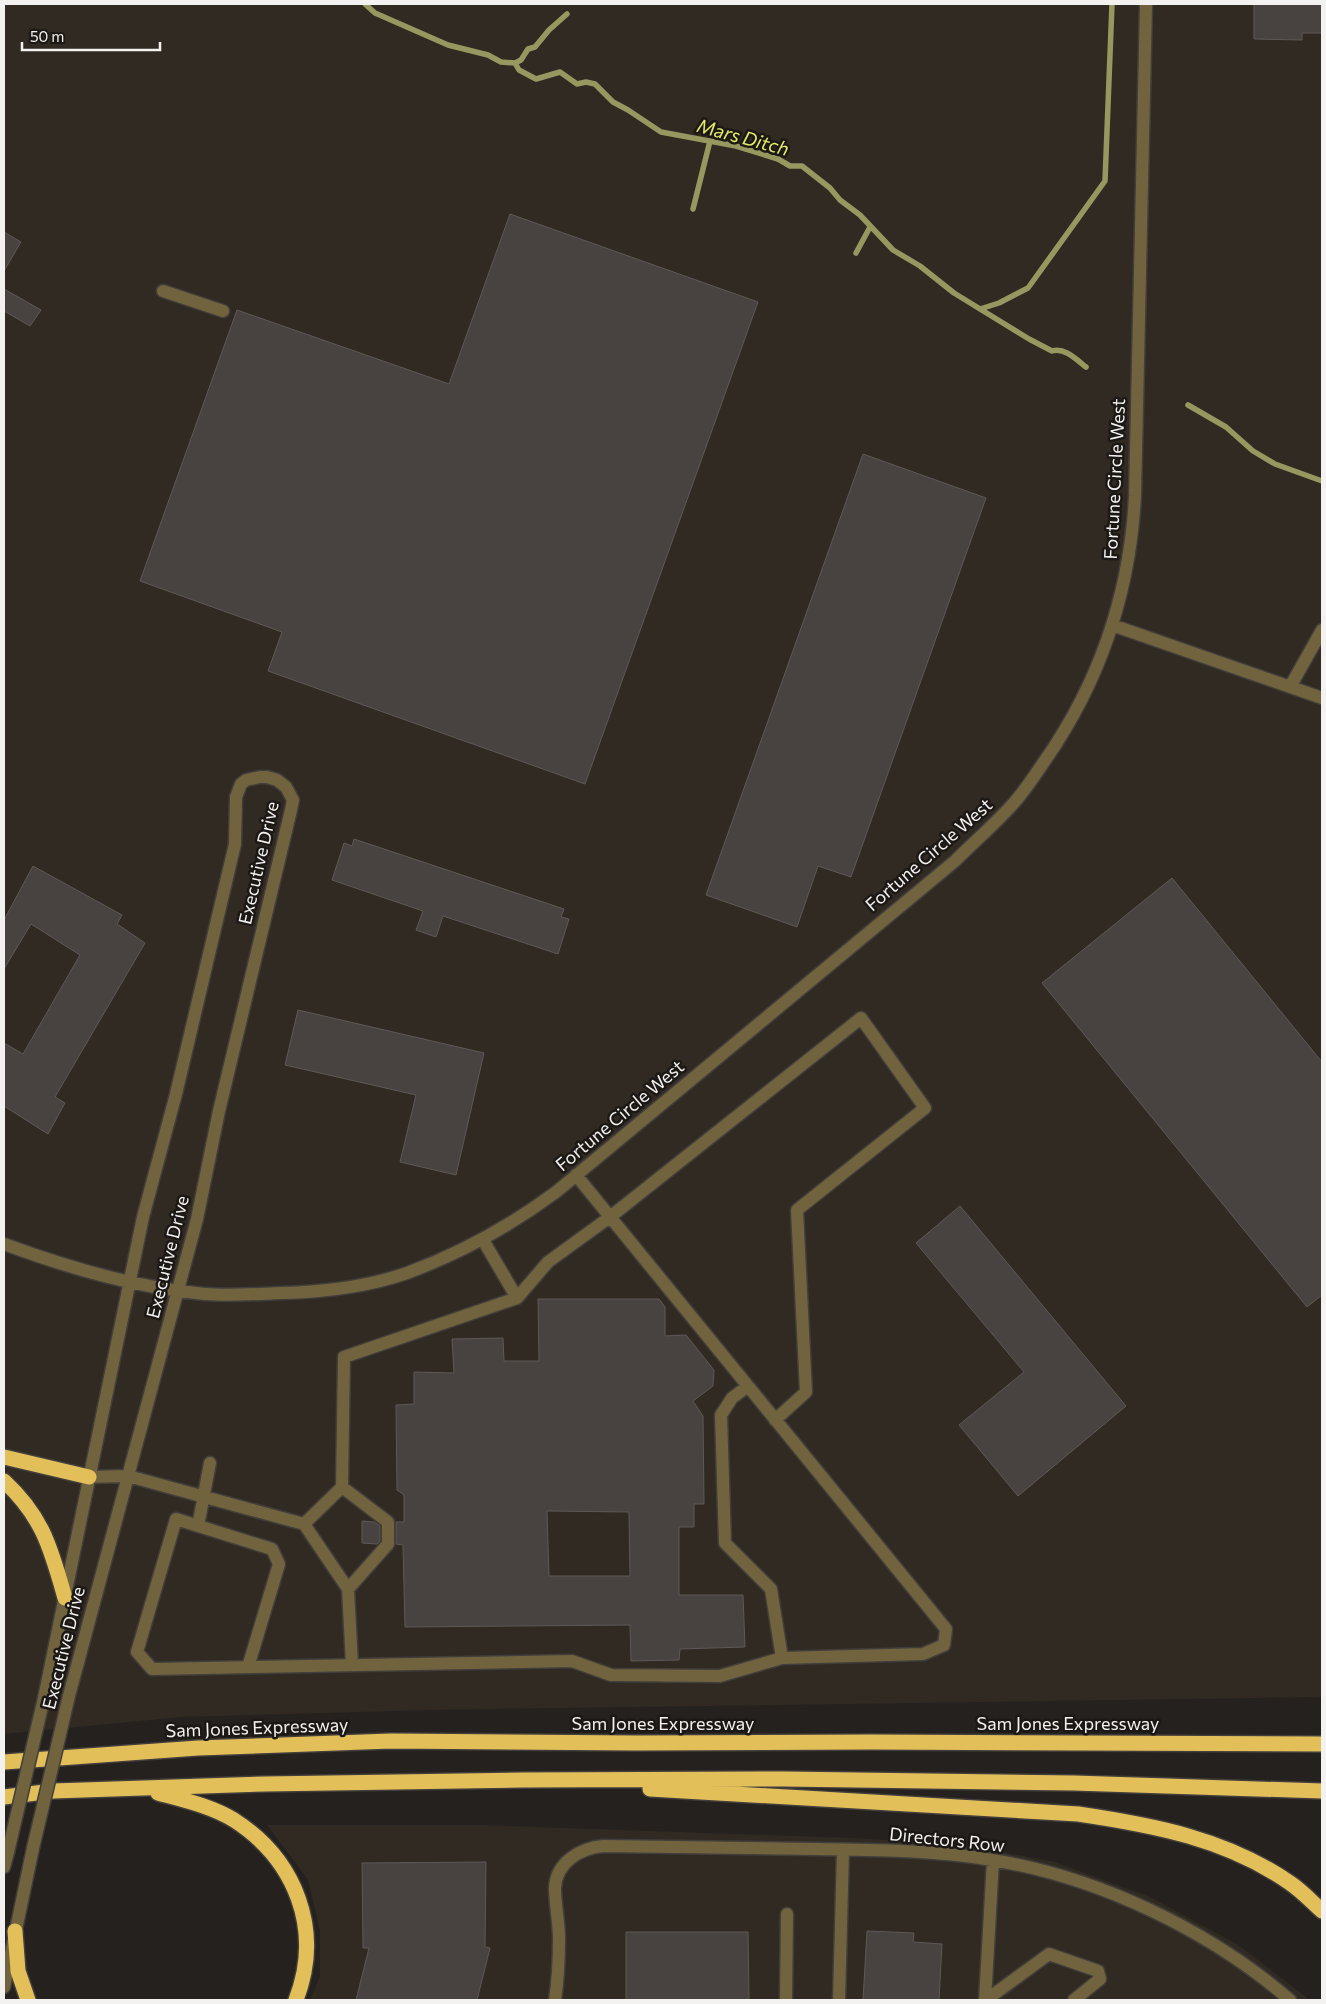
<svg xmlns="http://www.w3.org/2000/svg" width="1326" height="2004" font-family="Commissioner,sans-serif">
<rect width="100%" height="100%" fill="#24211e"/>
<path fill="#312a23" d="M 4,4 L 1322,4 L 1322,1697 L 430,1710 L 182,1717 L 4,1734 Z
M 267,1825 L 483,1825 L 852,1838 L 966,1845 L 1055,1862 L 1150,1897 L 1237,1944 L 1310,2000 L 310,2000 L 320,1976 L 320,1931 L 308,1880 Z"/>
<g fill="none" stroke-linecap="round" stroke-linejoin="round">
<path stroke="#979860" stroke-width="5.5" d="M 365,4 L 375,13 L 448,45 L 488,55 L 501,62 L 515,63 L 519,70 L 536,79 L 560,72 L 577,84 L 586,82 L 595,84 L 613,102 L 628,110 L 661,132 L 736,146 L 778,159 L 790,166 L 802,166 L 830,188 L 840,200 L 860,215 L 893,250 L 920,266 L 954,293 L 1029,339 L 1052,351 C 1064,347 1076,359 1086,367
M 515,63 L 521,60 L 528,49 L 535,47 L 549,30 L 567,14
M 693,209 L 710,141
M 856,253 L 870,227
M 980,309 L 999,303 L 1028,288 L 1105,181 L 1112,4
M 1188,405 L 1226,427 L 1253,451 L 1275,464 L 1322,481"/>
</g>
<path fill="#484341" stroke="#5e5957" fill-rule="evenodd" d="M 1254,4 L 1322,4 L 1322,33 L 1302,33 L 1302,40 L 1254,39 Z
M 510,214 L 758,302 L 585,784 L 268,671 L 282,632 L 140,581 L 237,310 L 449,384 Z
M 4,232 L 21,242 L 4,271 Z
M 4,289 L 41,310 L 30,326 L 4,311 Z
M 863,454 L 986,498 L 851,877 L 818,866 L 797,927 L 706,895 Z
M 354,839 L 564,909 L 561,917 L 569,919 L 558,954 L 443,916 L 436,937 L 416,930 L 423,911 L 332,880 L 344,843 L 352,846 Z
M 33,866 L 122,915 L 117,924 L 145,943 L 55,1097 L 65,1103 L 48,1134 L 4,1106 L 4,1043 L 23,1054 L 80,955 L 31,924 L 4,969 L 4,920 Z
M 1172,878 L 1322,1062 L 1322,1295 L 1307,1307 L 1042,983 Z
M 298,1010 L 484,1053 L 456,1175 L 400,1162 L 416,1095 L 285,1065 Z
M 960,1206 L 1126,1406 L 1018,1496 L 959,1425 L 1024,1372 L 916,1243 Z
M 538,1299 L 659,1299 L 665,1307 L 665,1336 L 686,1335 L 714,1370 L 713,1386 L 693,1401 L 703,1416 L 704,1504 L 694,1504 L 694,1527 L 679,1527 L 679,1595 L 743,1595 L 745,1647 L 680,1649 L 679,1660 L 631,1661 L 630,1625 L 405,1627 L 403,1545 L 396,1544 L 396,1522 L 404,1522 L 404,1495 L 397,1490 L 396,1405 L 414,1404 L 414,1372 L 454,1373 L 452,1339 L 503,1338 L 504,1361 L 539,1361 ZM 547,1511 L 629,1512 L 630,1576 L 549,1576 Z
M 362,1521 L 374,1522 L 380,1526 L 380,1541 L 377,1544 L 362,1543 Z
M 486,1862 L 485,1947 L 490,1948 L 477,2000 L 356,2000 L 369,1948 L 363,1948 L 362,1863 Z
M 867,1931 L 914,1933 L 913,1942 L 942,1944 L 939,2000 L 863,2000 Z
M 626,1932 L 748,1932 L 749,2000 L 626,2000 Z"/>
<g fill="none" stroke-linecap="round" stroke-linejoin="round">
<g stroke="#413e3b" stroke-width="15">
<path id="minor" d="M 163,291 L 223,311
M 1112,625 L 1322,698
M 1290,687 L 1322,630
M 576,1175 L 946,1629 L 944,1645 L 923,1654 L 782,1658 L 771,1589 L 725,1543 L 721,1415 L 732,1398 L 748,1386
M 483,1240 L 517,1298
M 4,1244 C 69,1268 136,1288 205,1294 C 230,1296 256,1294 281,1293 C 323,1292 367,1287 407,1273 C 461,1253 510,1226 556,1192 L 955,861 C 974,842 994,825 1012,805 C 1025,791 1035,775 1046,759 C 1100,681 1130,591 1135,496 L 1146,4
M 89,1477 L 128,1476 L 304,1524
M 342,1487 L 388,1522 L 388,1544 L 348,1589
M 198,1526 L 210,1463
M 352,1665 L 348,1589 L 304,1524 L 342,1487 L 344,1357 L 517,1298 L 548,1262 L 610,1217 L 861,1018 L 925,1108 L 797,1210 L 806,1392 L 775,1420
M 248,1667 L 279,1564 L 272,1549 L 176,1519 L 137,1652 L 152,1669 L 572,1661 L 611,1675 L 720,1676 L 782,1658
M 44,1698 L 143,1217 L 176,1094 L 235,844 L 236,797 L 241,784 L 246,780 L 260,777 L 267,777 L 277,780 L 286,787 L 293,800 L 291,810 L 219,1111 L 197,1219 L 69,1696
M 4,1867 L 8,1852
M 4,1987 L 33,1848
M 555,2000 C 558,1980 559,1959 559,1938 C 559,1922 555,1905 555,1888 C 556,1862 581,1848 603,1846 C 673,1847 744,1848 815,1849 C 874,1850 934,1850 992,1860 C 1098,1877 1209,1930 1290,2000
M 786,2000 L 787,1914
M 839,2000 L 843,1850
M 985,2000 L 993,1860
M 986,2000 L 1049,1954 L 1098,1971 L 1100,1979 L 1074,2000"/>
</g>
<g stroke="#413e3b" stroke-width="18">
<path id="highway" d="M 4,1457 L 89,1477
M 4,1481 C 43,1517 51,1549 65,1598
M 4,1762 L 198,1748 L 391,1741 L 636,1743 L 871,1742 L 1322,1744
M 650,1789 L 1078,1814 C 1153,1825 1227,1839 1290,1883 C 1302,1891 1312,1902 1322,1911
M 158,1793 C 183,1800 211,1806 234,1820 C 296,1860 323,1930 296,2000
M 4,1797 L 53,1791 L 265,1784 L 522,1780 L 784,1779 L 1074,1783 L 1322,1791
M 15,1931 L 18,1971 L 28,2000"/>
</g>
<use href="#minor" stroke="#71633e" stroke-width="12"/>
<use href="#highway" stroke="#e3bf5a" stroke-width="15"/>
<g stroke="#413e3b" stroke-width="15" stroke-linecap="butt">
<path id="minor-bridge" d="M 33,1848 L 69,1696
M 8,1852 L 44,1698"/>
</g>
<use href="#minor-bridge" stroke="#71633e" stroke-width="12"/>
</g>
<g text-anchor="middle" stroke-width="5" stroke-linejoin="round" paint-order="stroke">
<g font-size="18" fill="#f4f2f0" stroke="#1b1815">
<text transform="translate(1115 479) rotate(-87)" y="6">Fortune Circle West</text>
<text transform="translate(929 855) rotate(-41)" y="6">Fortune Circle West</text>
<text transform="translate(259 863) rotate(-77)" y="6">Executive Drive</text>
<text transform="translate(620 1116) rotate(-40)" y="6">Fortune Circle West</text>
<text transform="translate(168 1257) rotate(-76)" y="6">Executive Drive</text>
<text transform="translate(64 1648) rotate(-76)" y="6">Executive Drive</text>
<text x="663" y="1730">Sam Jones Expressway</text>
<text x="1068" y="1730">Sam Jones Expressway</text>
<text transform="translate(257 1728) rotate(-2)" y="6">Sam Jones Expressway</text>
<text transform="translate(947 1840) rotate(6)" y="6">Directors Row</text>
</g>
<g font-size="19" font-style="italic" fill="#e4eb65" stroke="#1b1815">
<text transform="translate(743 137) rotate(15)" y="7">Mars Ditch</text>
</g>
</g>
<rect width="1326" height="2004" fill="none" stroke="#f4f2f0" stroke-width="10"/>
<path d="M22 42v8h138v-8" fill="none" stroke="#f4f2f0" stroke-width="2.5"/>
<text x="30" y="42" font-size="15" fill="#f4f2f0" stroke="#1b1815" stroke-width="4" paint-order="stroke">50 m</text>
</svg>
